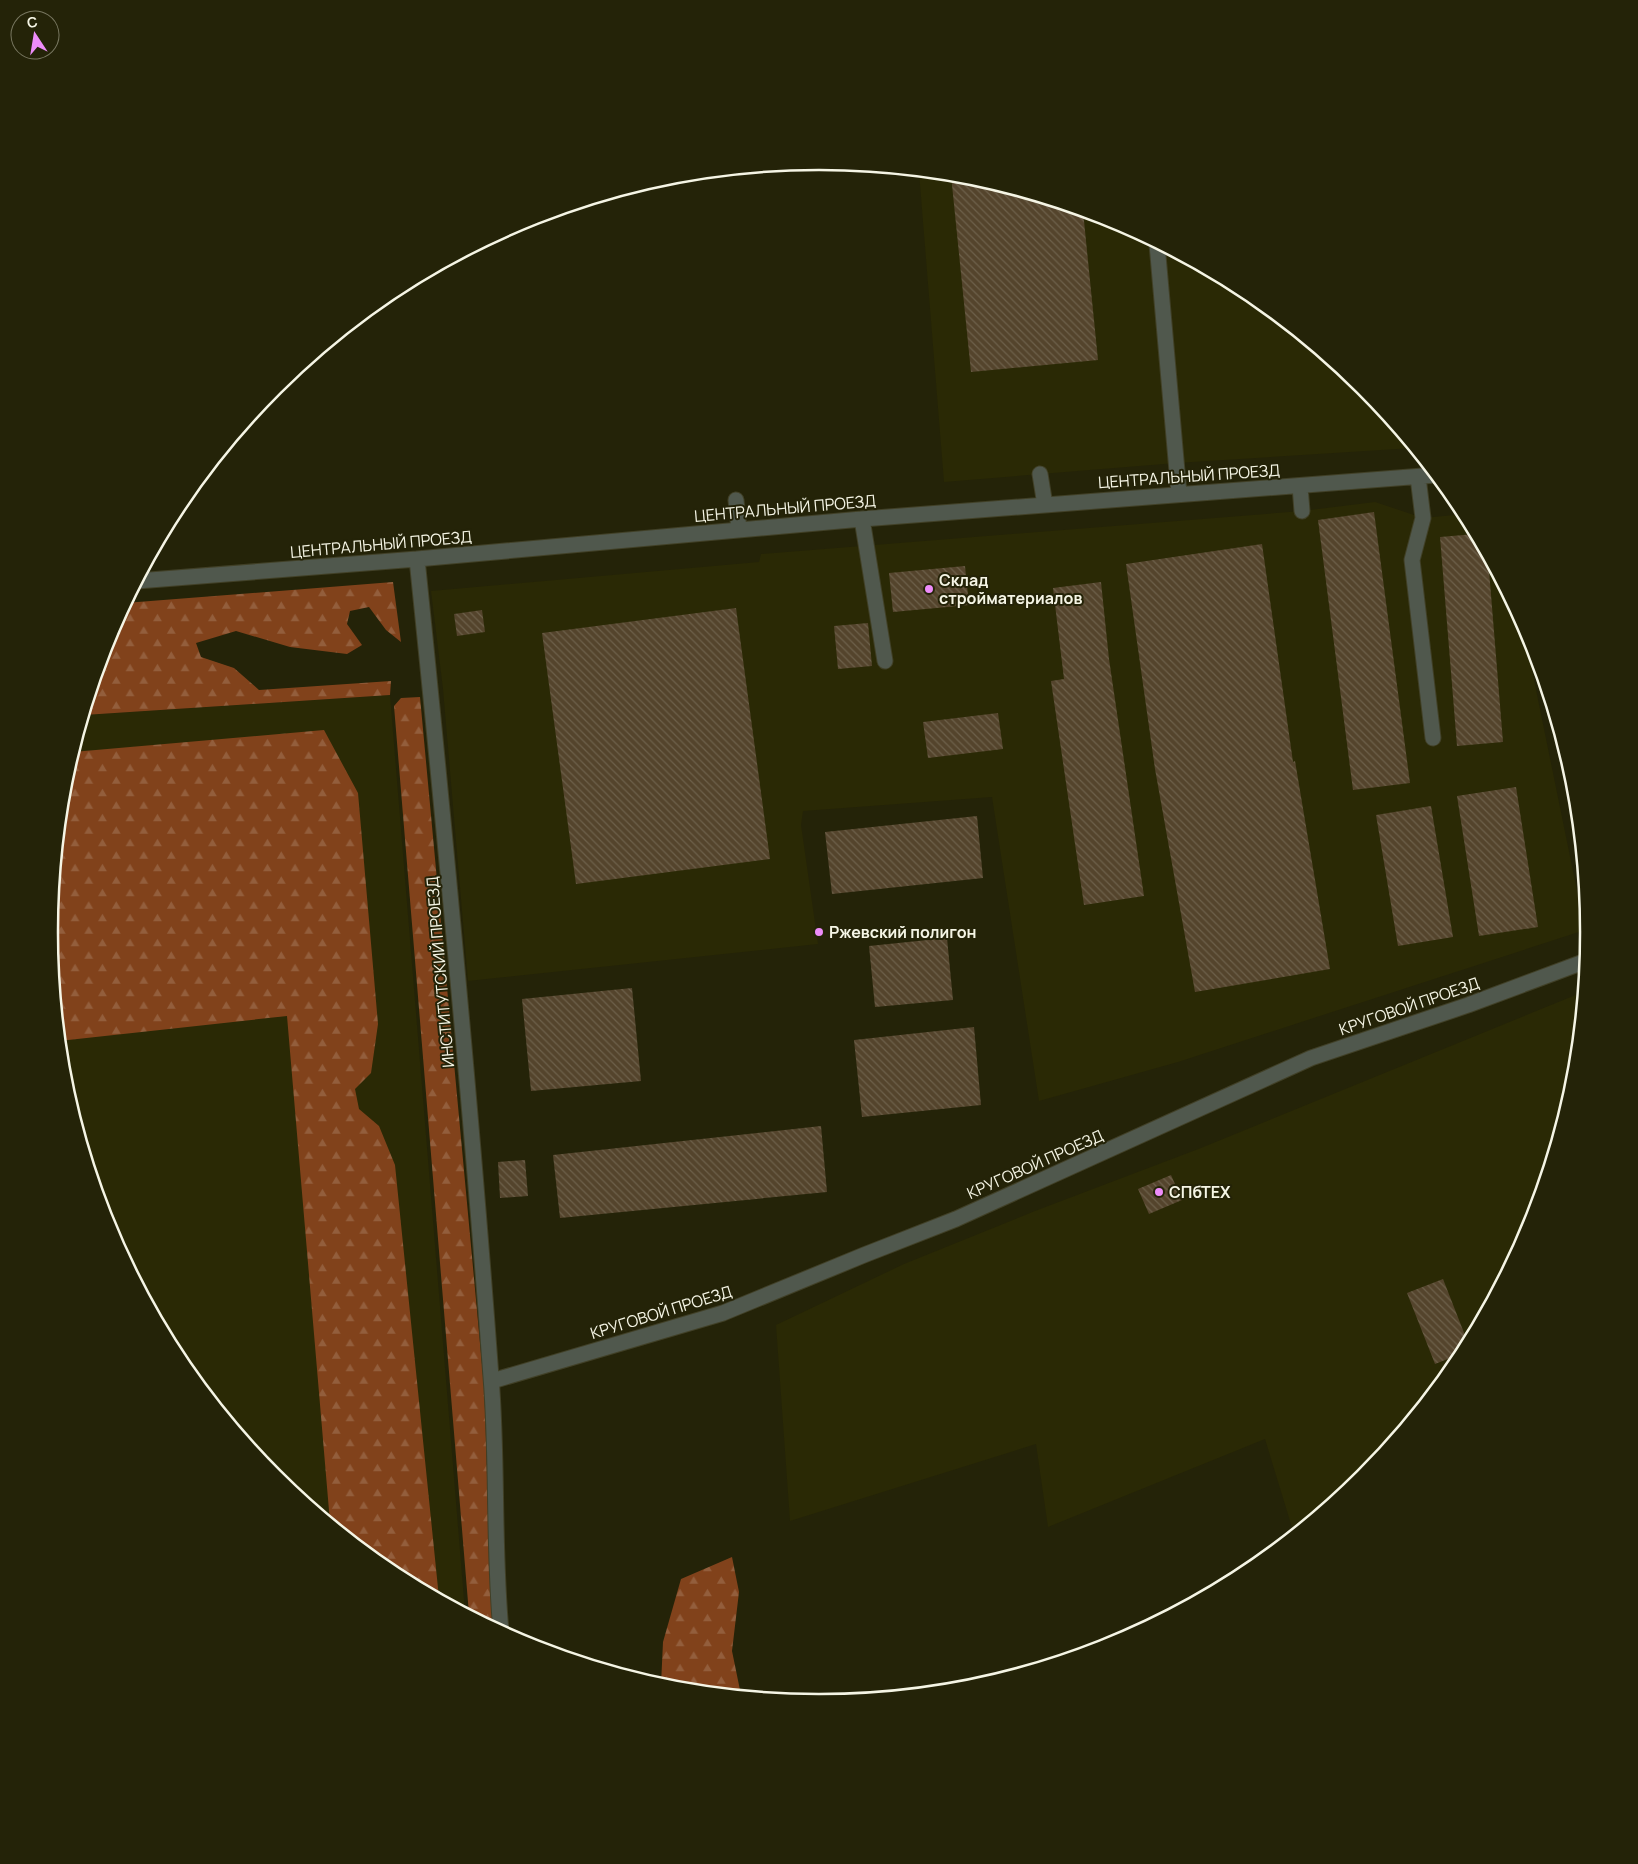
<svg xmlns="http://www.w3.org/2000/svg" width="1638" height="1864" font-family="Manrope,sans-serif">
<defs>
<pattern id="forest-firs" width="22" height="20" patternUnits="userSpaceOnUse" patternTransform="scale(1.25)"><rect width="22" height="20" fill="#81421b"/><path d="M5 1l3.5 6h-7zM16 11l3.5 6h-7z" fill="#935e3c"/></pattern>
<pattern id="building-back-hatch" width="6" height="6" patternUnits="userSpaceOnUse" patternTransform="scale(1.25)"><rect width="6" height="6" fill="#54442c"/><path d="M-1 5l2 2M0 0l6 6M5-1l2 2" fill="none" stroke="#6d604a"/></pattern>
</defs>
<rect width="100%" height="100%" fill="#242308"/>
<path fill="#2a2905" d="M 919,172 L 970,177 L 1114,220 L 1247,292 L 1364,388 L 1413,448 L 1176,463 L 944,482 Z
M 1375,502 L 1423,518 L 1465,514 L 1522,621 L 1585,930 L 1178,1062 L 1039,1101 L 992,797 L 803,811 L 801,825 L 818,944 L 468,981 L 443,689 L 431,591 L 759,562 L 761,554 L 1302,511 Z
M 390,695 L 465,1612 L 391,1572 L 274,1476 L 178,1360 L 107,1226 L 63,1082 L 49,932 L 64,781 L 84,715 Z
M 1583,992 L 1574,1083 L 1530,1227 L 1459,1360 L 1363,1477 L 1294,1534 L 1265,1439 L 1048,1527 L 1036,1444 L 790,1521 L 776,1325 L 904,1264 L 1035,1211 L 1201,1148 Z"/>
<path fill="url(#forest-firs)" d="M 393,582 L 401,642 L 386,630 L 369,607 L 350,611 L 347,624 L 362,645 L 347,654 L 290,647 L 236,631 L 196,643 L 201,657 L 234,668 L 259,690 L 391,681 L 390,695 L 84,715 L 107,637 L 125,603 Z
M 420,697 L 484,1386 C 488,1466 487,1547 494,1627 L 469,1614 L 394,706 L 401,698 Z
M 324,730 L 358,793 L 378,1024 L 371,1073 L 355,1089 L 359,1109 L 379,1126 L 395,1165 L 439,1598 L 391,1572 L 330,1522 L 287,1016 L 59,1041 L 49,932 L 64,781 L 73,752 Z
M 732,1557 L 739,1592 L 732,1651 L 741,1695 L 661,1685 L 663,1642 L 681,1579 Z"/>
<path fill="url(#building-back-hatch)" d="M 951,175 L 970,177 L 1083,211 L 1098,360 L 971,372 Z
M 1374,512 L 1410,783 L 1353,790 L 1318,520 Z
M 1475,534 L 1488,558 L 1503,742 L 1457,746 L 1440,537 Z
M 1262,544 L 1293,762 L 1295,761 L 1330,969 L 1195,992 L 1155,769 L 1126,564 Z
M 965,566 L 969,605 L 893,612 L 889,573 Z
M 1101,582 L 1109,659 L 1144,896 L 1084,905 L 1051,681 L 1064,679 L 1053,588 Z
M 736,608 L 770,859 L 576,884 L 542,633 Z
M 482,610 L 485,632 L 457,636 L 454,614 Z
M 868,623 L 872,666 L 838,669 L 834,626 Z
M 998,713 L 1003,749 L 928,758 L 923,722 Z
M 1516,787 L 1538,927 L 1479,936 L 1457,796 Z
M 1431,806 L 1453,937 L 1398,946 L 1376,815 Z
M 977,816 L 983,878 L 832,894 L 825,832 Z
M 947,938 L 953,1000 L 875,1007 L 869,946 Z
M 632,988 L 641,1081 L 531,1091 L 522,999 Z
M 974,1027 L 981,1105 L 862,1117 L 854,1040 Z
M 821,1126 L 827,1192 L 560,1218 L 553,1155 Z
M 525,1160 L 528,1196 L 500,1198 L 498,1162 Z
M 1171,1175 L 1182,1200 L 1149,1214 L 1138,1189 Z
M 1443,1279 L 1468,1343 L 1463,1353 L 1435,1364 L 1407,1293 Z"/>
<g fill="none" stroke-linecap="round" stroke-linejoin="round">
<g stroke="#414027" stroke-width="17">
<path id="minor" d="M 1157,244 L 1179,494
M 1040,474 L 1045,505
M 1418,477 L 1423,518 L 1412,560 L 1433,738
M 1300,486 L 1302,511
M 736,500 L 739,530
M 862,519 L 885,661
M 417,559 C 445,832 471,1104 491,1377 C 498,1462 493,1547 501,1631
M 137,581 L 417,559 L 862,519 L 1436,475
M 492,1381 L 723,1313 L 864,1255 L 956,1219 L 1311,1058 L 1468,1005 L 1586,961"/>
</g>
<use href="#minor" stroke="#50584d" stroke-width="15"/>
</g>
<g fill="#ed8cf9" stroke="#242308" stroke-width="2">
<circle cx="929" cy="589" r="5"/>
<circle cx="819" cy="932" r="5"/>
<circle cx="1159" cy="1192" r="5"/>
</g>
<g text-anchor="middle" stroke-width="4" stroke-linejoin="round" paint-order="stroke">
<g font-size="16" fill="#f5f5e5" stroke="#242308">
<text transform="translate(1189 476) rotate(-4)" y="6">ЦЕНТРАЛЬНЫЙ ПРОЕЗД</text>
<text transform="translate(785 508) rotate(-5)" y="6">ЦЕНТРАЛЬНЫЙ ПРОЕЗД</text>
<text transform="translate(381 544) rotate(-5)" y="6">ЦЕНТРАЛЬНЫЙ ПРОЕЗД</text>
<text transform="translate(440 972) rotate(-95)" y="6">ИНСТИТУТСКИЙ ПРОЕЗД</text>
<text transform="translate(1409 1006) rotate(-19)" y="6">КРУГОВОЙ ПРОЕЗД</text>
<text transform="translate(1035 1164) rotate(-24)" y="6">КРУГОВОЙ ПРОЕЗД</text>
<text transform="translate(661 1312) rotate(-17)" y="6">КРУГОВОЙ ПРОЕЗД</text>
</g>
<g font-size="16" font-weight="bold" fill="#f5f5e5" stroke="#242308" text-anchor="start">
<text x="939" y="586">Склад<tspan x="939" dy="18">стройматериалов</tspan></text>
<text x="829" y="938">Ржевский полигон</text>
<text x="1169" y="1198">СПбТЕХ</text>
</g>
</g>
<path d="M0 0H1638V1864H0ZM819 170H819A761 761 0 0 1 1580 931V933A761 761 0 0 1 819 1694H819A761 761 0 0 1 58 933V931A761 761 0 0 1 819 170Z" fill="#242308" fill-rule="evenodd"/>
<path fill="none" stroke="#f5f5e5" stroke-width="2.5" d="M819 170H819A761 761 0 0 1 1580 931V933A761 761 0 0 1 819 1694H819A761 761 0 0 1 58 933V931A761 761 0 0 1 819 170Z"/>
<g transform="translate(35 35) rotate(348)"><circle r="24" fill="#242308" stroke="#787760"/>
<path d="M0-4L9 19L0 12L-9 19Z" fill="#ed8cf9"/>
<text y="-8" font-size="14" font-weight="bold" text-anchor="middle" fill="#f5f5e5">С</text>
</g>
</svg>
